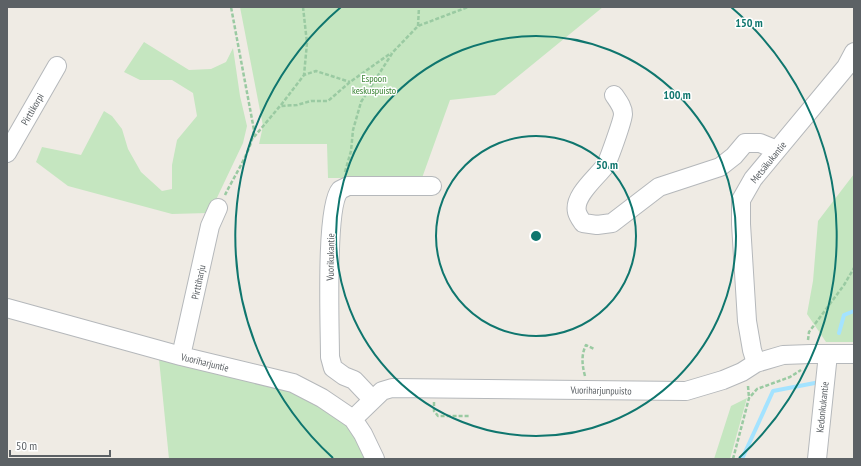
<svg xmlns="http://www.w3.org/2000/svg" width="861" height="466" font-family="'PT Sans Narrow',sans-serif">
<rect width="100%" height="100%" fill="#efebe4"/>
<path fill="#c5e6c0" d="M 240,7 L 603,7 L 495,95 L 450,100 L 422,178 L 328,178 L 327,144 L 259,144 L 263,126 Z
M 144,42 L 189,70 L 211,69 L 226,62 L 233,48 L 240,96 L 247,126 L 243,143 L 214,204 L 208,213 L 172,214 L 68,186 L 36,162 L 42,147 L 81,155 L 104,111 L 112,116 L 122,129 L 128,149 L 141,172 L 162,191 L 172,189 L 172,165 L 177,140 L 197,116 L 193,93 L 172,80 L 140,80 L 124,72 Z
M 854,174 L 854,342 L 826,342 L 807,314 L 813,281 L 818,221 Z
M 159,359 L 289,388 L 316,401 L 345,423 L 371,459 L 169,459 Z
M 747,398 L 730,459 L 714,459 L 731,406 Z"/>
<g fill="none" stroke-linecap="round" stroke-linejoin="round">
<path stroke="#a4e3ff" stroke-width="4" d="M 839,333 L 844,315 L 854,311
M 742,459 L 773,391 L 820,382"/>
<g stroke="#b5b8bb" stroke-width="20">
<path id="minor" d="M 614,95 C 618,101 623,107 623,114 C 623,120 608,162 605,166 C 596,178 573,196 577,212 C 578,216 581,220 583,223 L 597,225 L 612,223 L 659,187 L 720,167 L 734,156 L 745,143 L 760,143 L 777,150
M 7,153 L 57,66
M 7,308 L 181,356 L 293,383 L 322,398 L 353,419 L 363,434 L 375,459
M 181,356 L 210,226 L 218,208
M 756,363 L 752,350 L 747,321 L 741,224 L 741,200 L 753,179 L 846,67 L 854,52
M 372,399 L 354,380 L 344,376 L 333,368 L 330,357 C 330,329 325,207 340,190 C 342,189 346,187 348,186 L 432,186
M 353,419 L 382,391 L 392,388 L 686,391 L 723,380 L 742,372 L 756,363 L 783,355 L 811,354 L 854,354
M 817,459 L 828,354"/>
</g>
<path stroke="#9acaa2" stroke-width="2.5" stroke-dasharray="4 2" stroke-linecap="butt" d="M 303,7 L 307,43 L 304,75
M 418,26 L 419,7
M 281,105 L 304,75 L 316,71 L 350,82
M 254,137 L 280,106 L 297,105 L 311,101 L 328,101 L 350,82 L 391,53
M 345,172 L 351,151 L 353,130 L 361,102 L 393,52 L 418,26 L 468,7
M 225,195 C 234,176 251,152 254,130 L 231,7
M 808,340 L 809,332 L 844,285 L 854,268
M 585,376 C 582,365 581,355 586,345 L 594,349
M 748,386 L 749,398
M 434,402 L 434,411 L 438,416 L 470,416
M 733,459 L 749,398 L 757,389 L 790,377 L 801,370"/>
<use href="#minor" stroke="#fff" stroke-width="18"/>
</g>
<g fill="none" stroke="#0f766e" stroke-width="2">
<circle cx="536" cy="236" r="100"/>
<circle cx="536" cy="236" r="200"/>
<path d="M333 458A301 301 0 0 1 341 7M731 7A301 301 0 0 1 739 458"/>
</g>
<g text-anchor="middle" stroke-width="3" stroke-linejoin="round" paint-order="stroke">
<g font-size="10" fill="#3a8434" stroke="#fff">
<text x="374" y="82">Espoon<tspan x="374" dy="12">keskuspuisto</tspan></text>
</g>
<g font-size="10" fill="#5c6165" stroke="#fff">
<text transform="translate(32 109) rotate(-60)" y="4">Pirttikorpi</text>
<text transform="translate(768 162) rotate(-51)" y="4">Metsäkukantie</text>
<text transform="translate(330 257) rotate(-89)" y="4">Vuorikukantie</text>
<text transform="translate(198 282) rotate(-78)" y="4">Pirttiharju</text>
<text transform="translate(205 362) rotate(14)" y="4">Vuoriharjuntie</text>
<text transform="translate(601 390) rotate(1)" y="4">Vuoriharjunpuisto</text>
<text transform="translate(822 407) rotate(-84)" y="4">Kedonkukantie</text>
</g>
</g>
<circle cx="536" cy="236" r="6" fill="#0f766e" stroke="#fff" stroke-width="2"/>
<g font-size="12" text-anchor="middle" font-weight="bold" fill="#0f766e" stroke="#fff" stroke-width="3" stroke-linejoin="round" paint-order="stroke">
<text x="749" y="27">150 m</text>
<text x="677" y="99">100 m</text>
<text x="607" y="169">50 m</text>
</g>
<rect width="861" height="466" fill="none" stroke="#5c6165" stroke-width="16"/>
<path d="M10 450v6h100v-6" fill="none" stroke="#5c6165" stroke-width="2"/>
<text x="16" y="450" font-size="12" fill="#5c6165" stroke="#ffffff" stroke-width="3" paint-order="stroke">50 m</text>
</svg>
